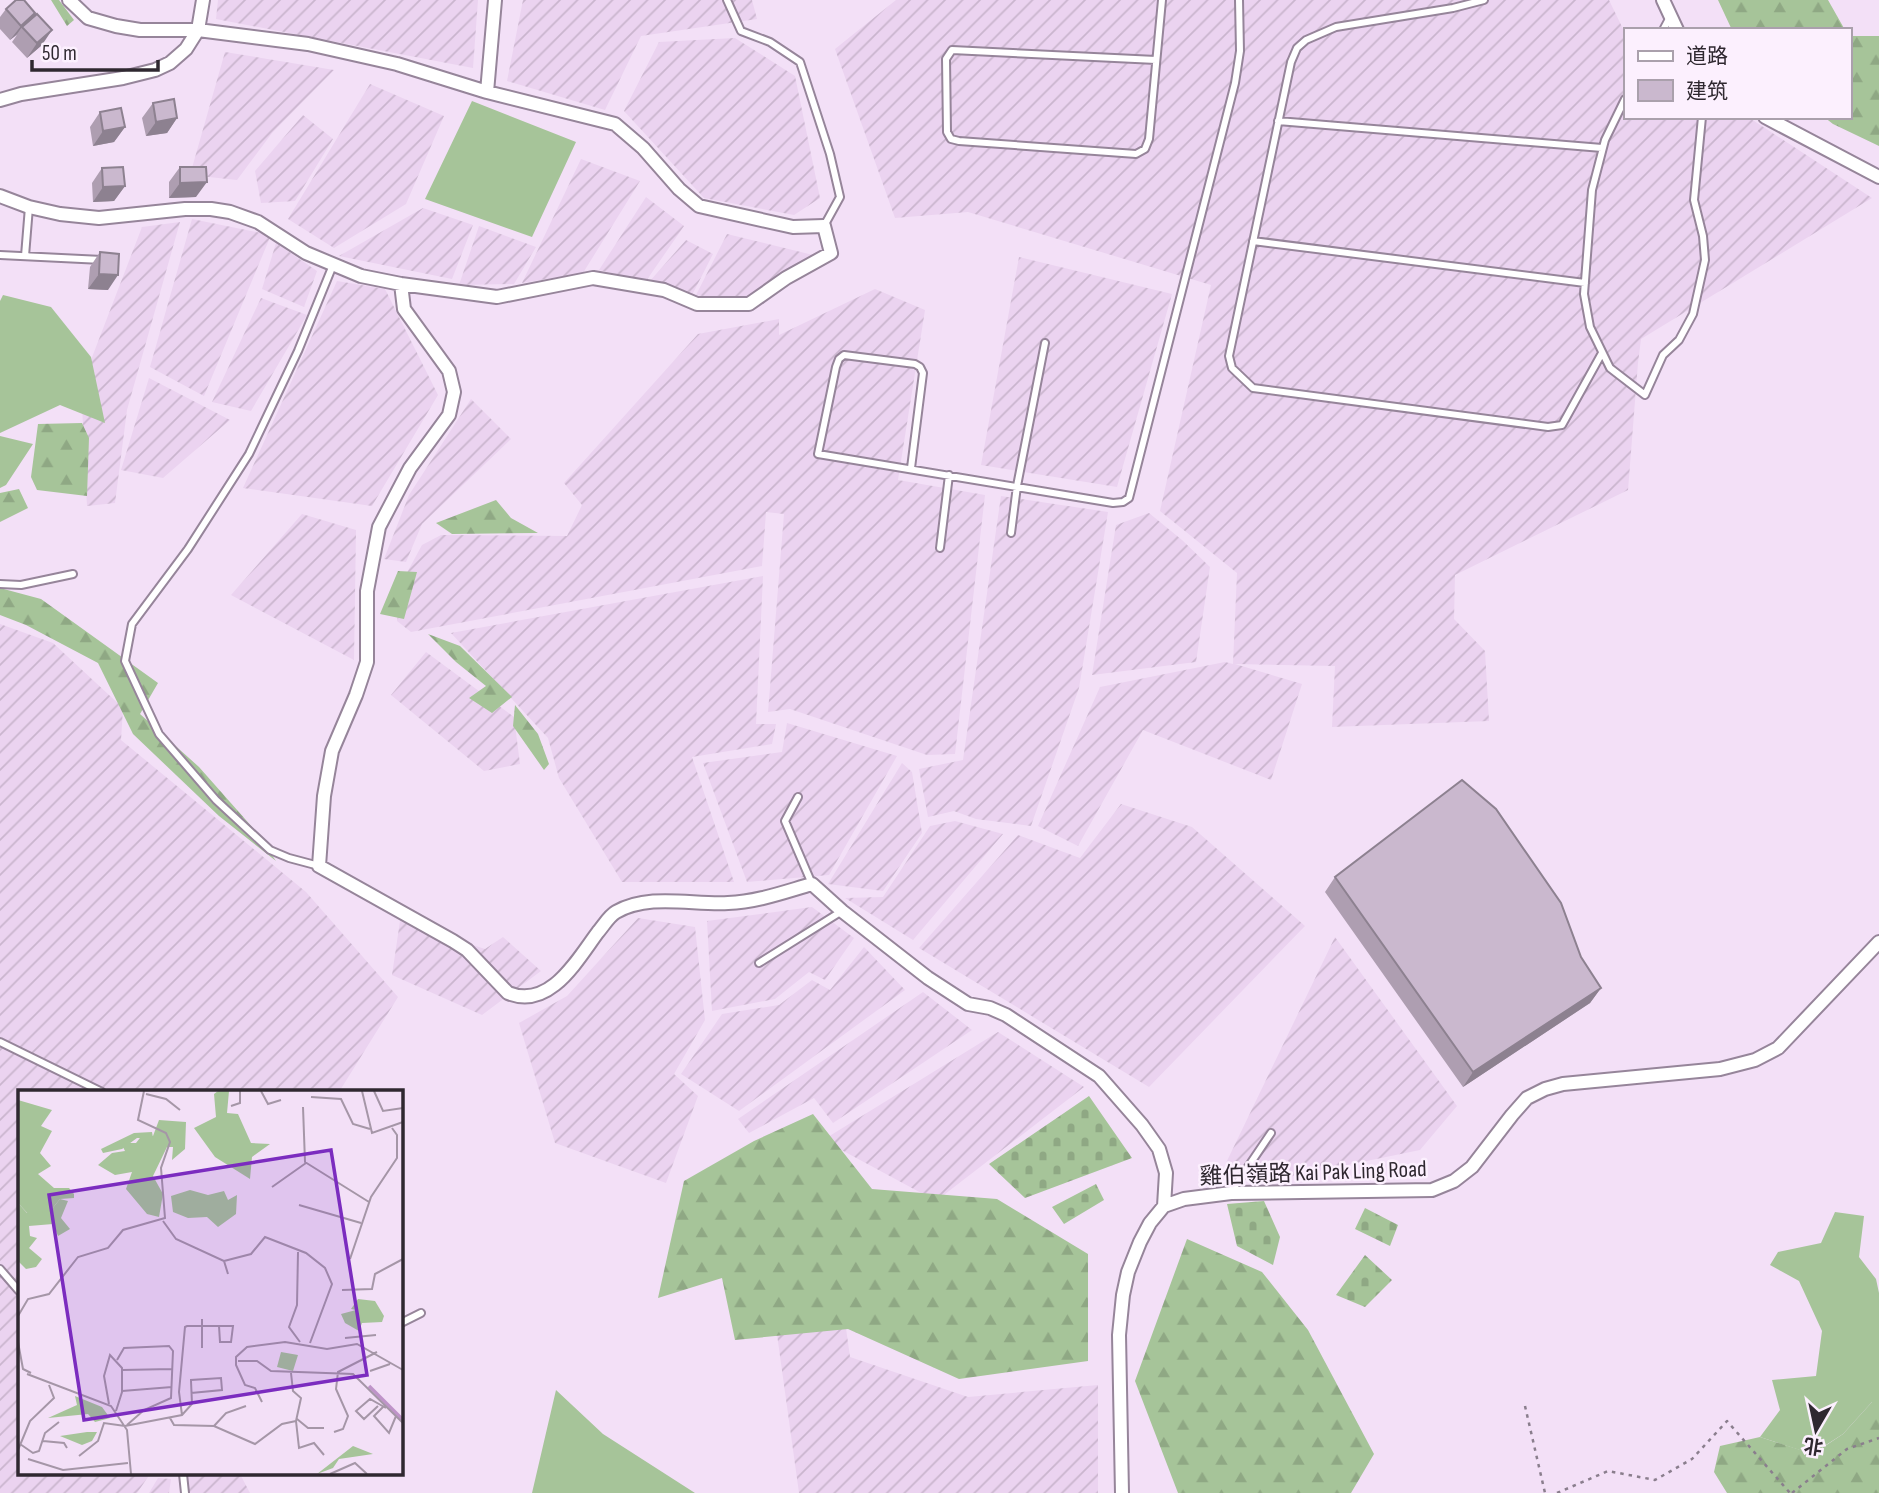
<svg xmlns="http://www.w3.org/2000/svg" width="1879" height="1493" font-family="'Sofia Sans Condensed','Noto Sans SC',sans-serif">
<defs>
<pattern id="industrial-furrows" width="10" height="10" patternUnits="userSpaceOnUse" patternTransform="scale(1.75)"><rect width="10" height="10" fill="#ebd3f0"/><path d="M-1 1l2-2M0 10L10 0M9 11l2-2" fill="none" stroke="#cab5ce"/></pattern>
<pattern id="forest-firs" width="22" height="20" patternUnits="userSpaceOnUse" patternTransform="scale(1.75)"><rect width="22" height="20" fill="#a6c499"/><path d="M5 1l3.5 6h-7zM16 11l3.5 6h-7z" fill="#8fa884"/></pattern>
<pattern id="cemetery-stones" width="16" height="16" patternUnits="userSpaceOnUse" patternTransform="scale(1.75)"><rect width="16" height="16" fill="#a6c499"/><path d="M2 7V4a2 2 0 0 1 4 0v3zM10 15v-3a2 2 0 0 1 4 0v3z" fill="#8fa884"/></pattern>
</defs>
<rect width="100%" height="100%" fill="#f3e0f7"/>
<path fill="url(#industrial-furrows)" d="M 218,0 L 478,0 L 473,68 L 216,19 Z
M 523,0 L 752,0 L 757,19 L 641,36 L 605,110 L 507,81 Z
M 896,0 L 1609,0 L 1625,33 L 1625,117 L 1748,117 L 1872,198 L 1641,339 L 1638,363 L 1628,490 L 1455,575 L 1454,619 L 1485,651 L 1489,721 L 1332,727 L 1335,666 L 1235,664 L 1302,684 L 1271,780 L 1143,730 L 1078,846 L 1038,826 L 1100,687 L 1225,662 L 1233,664 L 1237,573 L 1160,511 L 1211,285 L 968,212 L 895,218 L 835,49 Z
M 735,38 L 795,76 L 820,198 L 794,215 L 704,198 L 624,111 L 659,42 Z
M 225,52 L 334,70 L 272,133 L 237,180 L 190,175 Z
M 370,84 L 444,116 L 406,204 L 334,248 L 288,219 Z
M 303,115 L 333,139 L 295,201 L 261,203 L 255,171 Z
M 581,159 L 640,181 L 583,273 L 522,283 Z
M 646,197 L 684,226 L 646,281 L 599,270 Z
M 423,208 L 473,225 L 452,279 L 339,256 Z
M 192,219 L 271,235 L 204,396 L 150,367 Z
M 180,222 L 127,410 L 115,503 L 87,506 L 81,386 L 142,227 Z
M 479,226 L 536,247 L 514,284 L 459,285 Z
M 727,234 L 813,255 L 763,304 L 696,295 Z
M 686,240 L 713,254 L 691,297 L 650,281 Z
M 276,243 L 317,271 L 304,307 L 262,289 Z
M 1019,257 L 1172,294 L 1117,487 L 981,465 Z
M 337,281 L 385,289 L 438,395 L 372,506 L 243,488 Z
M 875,289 L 925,310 L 898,480 L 985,495 L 955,754 L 927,755 L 790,709 L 768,712 L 784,514 L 766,512 L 762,566 L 411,632 L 397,621 L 403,580 L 422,545 L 441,535 L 567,536 L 582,505 L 564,483 L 698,334 L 779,319 L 779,335 Z
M 261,298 L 307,315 L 251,411 L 212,402 Z
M 149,378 L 230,420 L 163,478 L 121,470 Z
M 471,399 L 511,439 L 422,524 L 406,562 L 384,559 L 409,495 Z
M 1001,496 L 1108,512 L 1079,688 L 1031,826 L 976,819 L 954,811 L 928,817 L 919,769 L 963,760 Z
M 1149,513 L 1182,540 L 1210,567 L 1196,662 L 1092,675 L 1116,525 Z
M 302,514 L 356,530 L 354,660 L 231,595 Z
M 763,576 L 756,724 L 776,724 L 772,744 L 692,757 L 734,882 L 622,882 L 559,778 L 548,738 L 451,633 Z
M 0,624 L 53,643 L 123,708 L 121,740 L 306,892 L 398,997 L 339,1092 L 19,1092 L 19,1474 L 150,1474 L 137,1493 L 0,1493 Z
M 426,652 L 514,717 L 520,764 L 484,771 L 391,695 Z
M 787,723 L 897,756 L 829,875 L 747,882 L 703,763 L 782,752 Z
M 902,763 L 912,772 L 922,833 L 883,891 L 828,884 Z
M 1121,804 L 1192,827 L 1305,926 L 1149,1087 L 919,948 L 1018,835 L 1080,858 Z
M 955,821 L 1003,834 L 913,940 L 845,898 L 883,897 L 930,826 Z
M 812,907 L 854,938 L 825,980 L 809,972 L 775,999 L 712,1011 L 707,921 Z
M 638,918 L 695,927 L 705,1020 L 674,1074 L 698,1096 L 666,1183 L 555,1143 L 519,1023 L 567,996 Z
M 400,921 L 485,949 L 503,937 L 541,971 L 482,1015 L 392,975 Z
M 1335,937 L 1457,1106 L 1420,1150 L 1279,1179 L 1226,1163 Z
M 864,947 L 905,990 L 739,1111 L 681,1074 L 722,1014 L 779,1005 L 812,980 L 830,990 Z
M 923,992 L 972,1030 L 833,1123 L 814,1098 L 749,1133 L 738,1119 Z
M 998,1032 L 1084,1087 L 936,1201 L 823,1140 Z
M 844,1314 L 850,1357 L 968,1397 L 1098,1385 L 1098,1493 L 799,1493 L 775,1320 Z
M 188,1474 L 240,1474 L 250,1493 L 184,1493 Z
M 158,1478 L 171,1479 L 169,1493 L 149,1493 Z"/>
<path fill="#a6c499" d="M 472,101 L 576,142 L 532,237 L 425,199 Z
M 3,295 L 51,307 L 91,357 L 105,423 L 60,405 L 0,433 L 0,301 Z
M 0,436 L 33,444 L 6,485 L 0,488 Z
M 1835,1212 L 1864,1216 L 1859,1257 L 1876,1279 L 1879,1293 L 1879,1402 L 1872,1402 L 1843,1434 L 1812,1454 L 1760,1437 L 1780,1410 L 1772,1380 L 1816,1376 L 1822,1331 L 1799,1281 L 1770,1265 L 1778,1252 L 1821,1243 Z
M 556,1390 L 603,1434 L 695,1493 L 532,1493 Z"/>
<path fill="url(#forest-firs)" d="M 51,0 L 59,0 L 74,20 L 67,26 Z
M 1718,0 L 1828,0 L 1845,30 L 1732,30 Z
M 1849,36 L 1879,36 L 1879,146 L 1833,124 L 1824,117 L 1849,117 Z
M 82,423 L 89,438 L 87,496 L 37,490 L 31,477 L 38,424 Z
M 19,489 L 28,508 L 0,522 L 0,493 Z
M 496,500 L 511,518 L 538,533 L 452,534 L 436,523 Z
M 398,571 L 417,572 L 404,619 L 380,614 Z
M 0,588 L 41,599 L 158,683 L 140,714 L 199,767 L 253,828 L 276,861 L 219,816 L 133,734 L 98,663 L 26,625 L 0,615 Z
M 428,634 L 460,646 L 512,697 L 492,713 L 469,698 L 486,686 L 456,662 Z
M 515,705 L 538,734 L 549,764 L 544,770 L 513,726 Z
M 813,1114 L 872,1189 L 997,1199 L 1088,1254 L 1088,1361 L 959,1379 L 848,1329 L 735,1340 L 722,1278 L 658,1298 L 684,1181 L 754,1141 Z
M 1187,1239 L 1262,1272 L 1308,1330 L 1374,1454 L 1351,1493 L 1178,1493 L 1135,1381 Z
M 1872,1402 L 1879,1402 L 1879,1493 L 1727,1493 L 1714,1472 L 1720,1446 L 1760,1437 L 1813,1454 L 1843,1434 Z"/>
<path fill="url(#cemetery-stones)" d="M 1089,1096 L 1132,1158 L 1025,1198 L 989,1164 Z
M 1096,1184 L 1104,1200 L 1064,1224 L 1052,1207 Z
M 1264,1201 L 1280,1237 L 1273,1265 L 1237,1246 L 1227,1204 Z
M 1365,1208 L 1398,1225 L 1390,1246 L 1355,1229 Z
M 1365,1255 L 1392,1280 L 1365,1307 L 1336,1295 Z"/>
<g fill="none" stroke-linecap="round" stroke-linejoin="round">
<g stroke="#96859a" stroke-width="10">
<path id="service" d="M 727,0 L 741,31 L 770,42 L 800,62 L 830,154 L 840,197 L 824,226
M 1484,0 L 1453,8 L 1336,27 L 1306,40 L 1297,48 L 1291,62 L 1229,356 L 1232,368 L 1253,388 L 1548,427 L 1562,425 L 1602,353
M 1663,30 L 1670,17
M 1156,60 L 952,50 L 946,59 L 947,132 L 951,139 L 959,141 L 1136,154 L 1145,149 L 1149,139 L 1162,0
M 1625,99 L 1605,140 L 1592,190 L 1584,294 L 1590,327 L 1610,368 L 1645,395 L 1663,355 L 1679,340 L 1693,314 L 1705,260 L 1703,236 L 1694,200 L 1702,117
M 1278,121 L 1602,148
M 1253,241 L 1585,283
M 0,255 L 102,260
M 25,256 L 29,207
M 911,468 L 923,373 L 920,367 L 915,364 L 844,355 L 839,359 L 836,367 L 818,454 L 1113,503 L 1123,502 L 1129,498 L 1235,83 L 1240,51 L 1239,0
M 1011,533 L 1017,486 L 1045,343
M 940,548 L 949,475
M 0,584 L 21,585 L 73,574
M 798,797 L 785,821 L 812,884
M 319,866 L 289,858 L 270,850 L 216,800 L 159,734 L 125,661 L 132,624 L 188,549 L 249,454 L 298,351 L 333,265
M 759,963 L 842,911
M 0,1042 L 102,1092
M 1231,1192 L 1271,1133
M 0,1269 L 19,1291
M 401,1323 L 421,1313
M 183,1474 L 185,1493"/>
</g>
<g stroke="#96859a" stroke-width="16">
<path id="minor" d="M 1663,0 L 1677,30
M 487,92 L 495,0
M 0,100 L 21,94 L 123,78 L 155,70 L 170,63 L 186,49 L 198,30 L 203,0
M 1765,117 L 1879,177
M 0,196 L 29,207 L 60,214 L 99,218 L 185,209 L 211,209 L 230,212 L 258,222 L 306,253 L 361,276 L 401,284 L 497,297 L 593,278 L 664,290 L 697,304 L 749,304 L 786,278 L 831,253 L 824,226 L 793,227 L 699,206 L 679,189 L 643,148 L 615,124 L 487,92 L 397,64 L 308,44 L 198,30 L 140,30 L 116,26 L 88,18 L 69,0
M 401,284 L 404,309 L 449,371 L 454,392 L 449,415 L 410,468 L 379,527 L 367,591 L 367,662 L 356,695 L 332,751 L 324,796 L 319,866 L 453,941 L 467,950 L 508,993 C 550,1010 577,960 598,932 C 604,925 609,916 616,912 C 649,893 692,905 728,903 C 757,902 784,892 812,884 L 842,911 L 928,978 L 968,1004 L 990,1008 L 1006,1015 L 1099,1076 L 1142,1125 L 1159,1149 L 1166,1173 L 1164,1206
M 1122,1493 L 1119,1335 L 1123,1295 L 1128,1272 L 1140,1242 L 1150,1223 L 1164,1206 L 1184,1199 L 1231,1193 L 1432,1190 L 1454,1181 L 1472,1167 L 1512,1115 L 1527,1098 L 1545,1089 L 1563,1084 L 1720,1069 L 1755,1060 L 1778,1048 L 1879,942"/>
</g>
<path stroke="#8a7e8d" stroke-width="2.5" stroke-dasharray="3.5 5" stroke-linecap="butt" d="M 1525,1406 L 1545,1493
M 1557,1493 L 1608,1471 L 1655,1480 L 1692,1459 L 1727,1421 L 1790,1493
M 1792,1493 L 1847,1449 L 1879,1438"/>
<use href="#service" stroke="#fff" stroke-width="6"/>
<use href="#minor" stroke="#fff" stroke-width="12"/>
</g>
<path fill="#ae9eb1" d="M 6,9 L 35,13 L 30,20 L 42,45 L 27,58 L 12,42 L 17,35 L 10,40 L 0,29 L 0,17 Z
M 153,103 L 177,118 L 167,133 L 146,136 L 142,118 Z
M 100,112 L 125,127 L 114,142 L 93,146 L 90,127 Z
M 180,167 L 196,197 L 169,198 L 169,182 Z
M 102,168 L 125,186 L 114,201 L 93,202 L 92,183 Z
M 100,252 L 108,290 L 88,289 L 90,267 Z
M 1335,877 L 1601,988 L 1590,1003 L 1463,1087 L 1325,892 Z"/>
<path fill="#8d8190" d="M 35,13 L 25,27 L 22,27 L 17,34 L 10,40 L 21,26 Z
M 52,30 L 42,45 L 27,58 L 37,43 Z
M 177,118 L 167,133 L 146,136 L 156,122 Z
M 125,127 L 114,142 L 93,146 L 103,131 Z
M 207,182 L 196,197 L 169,198 L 180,183 Z
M 125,186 L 114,201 L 93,202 L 103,187 Z
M 99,274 L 118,275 L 108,290 L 88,289 Z
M 1601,988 L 1590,1003 L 1463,1087 L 1473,1072 Z"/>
<path fill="#cab8ce" stroke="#8d8190" stroke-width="2" d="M 16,0 L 24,0 L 35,13 L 21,26 L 6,9 Z
M 37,14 L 52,30 L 37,43 L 22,27 Z
M 174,99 L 177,118 L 156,122 L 153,103 Z
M 121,108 L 125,127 L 103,131 L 100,112 Z
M 123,167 L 125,186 L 103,187 L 102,168 Z
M 180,167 L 206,167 L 207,182 L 180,183 Z
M 100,252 L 119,254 L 118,275 L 99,274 Z
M 1462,780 L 1496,809 L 1561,903 L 1581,957 L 1601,988 L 1473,1072 L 1335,877 Z"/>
<g text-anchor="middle" stroke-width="5" stroke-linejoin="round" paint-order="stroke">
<g font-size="23" fill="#2f2830" stroke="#fcf0fe">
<text transform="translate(1313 1172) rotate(-2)" y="8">雞伯嶺路 Kai Pak Ling Road</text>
</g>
</g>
<g transform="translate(18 1090)">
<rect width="385" height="385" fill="#f3e0f7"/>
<path d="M 200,1 L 211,1 L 209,23 L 220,24 L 233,53 L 252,54 L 234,67 L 232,89 L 197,67 L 176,38 L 198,27 L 196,4 ZM 42,109 L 50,111 L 43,128 L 52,139 L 40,146 L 35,134 L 11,136 L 12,146 L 19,148 L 11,158 L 24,169 L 18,177 L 8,179 L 0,171 L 0,113 L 9,123 L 34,119 ZM 340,209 L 357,211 L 366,226 L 364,232 L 344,233 L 341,241 L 327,233 L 323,224 L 338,220 L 333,219 ZM 263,262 L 280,265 L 275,281 L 259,277 Z" fill="#a6c499"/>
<path d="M 0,10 L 34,20 L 23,36 L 34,41 L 22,63 L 33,76 L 20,84 L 36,98 L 51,98 L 56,104 L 56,108 L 42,109 L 34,119 L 12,126 L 0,113 ZM 141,30 L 168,32 L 167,59 L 154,70 L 155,57 L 149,57 L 135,86 L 145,104 L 141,127 L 129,124 L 108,99 L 114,82 L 97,85 L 80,75 L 94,63 L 107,61 L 103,53 L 118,53 L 125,44 L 135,46 ZM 172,100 L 190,105 L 206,101 L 210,110 L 219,105 L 218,124 L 200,137 L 189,127 L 170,128 L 155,122 L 153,106 ZM 57,306 L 84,317 L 92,328 L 77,332 L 70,324 L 30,328 L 59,315 ZM 69,342 L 79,342 L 74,351 L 64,355 L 42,346 ZM 335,356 L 355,364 L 321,369 L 315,378 L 299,384 Z" fill="#a6c499"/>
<path d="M 134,42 L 135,48 L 119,48 L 104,59 L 85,63 L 83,59 L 116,43 Z" fill="#a6c499"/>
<path fill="none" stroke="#bf94c9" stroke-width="3.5" d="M 351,296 L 385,330"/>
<path fill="none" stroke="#a596a7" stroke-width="2" d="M 243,1 L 250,14 L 263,10M 344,1 L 354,43 L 385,32M 356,1 L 365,21 L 385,18M 128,4 L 148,9 L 162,20M 293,7 L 323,9 L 335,34 L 352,39M 213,16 L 222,13 L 222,1M 285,17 L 287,72 L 351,112M 254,97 L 288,73M 281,115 L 343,133M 145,131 L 158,149 L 206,171 L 210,184M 280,162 L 279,215 L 271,237 L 282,252M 332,169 L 353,107 L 379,68 L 379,45 L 374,38M 206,171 L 233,164 L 247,147 L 288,163 L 307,178 L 314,194 L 292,253M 324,200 L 354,199 L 357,184 L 385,169M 0,226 L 10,209 L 31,204 L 60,167 L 90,158 L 105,140 L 147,128 L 143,78 L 152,52 L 148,43 L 120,30 L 126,1M 327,248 L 358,245M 0,252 L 5,279 L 13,283M 184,258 L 184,229M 99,270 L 106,258 L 151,256 L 155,261 L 153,308 L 126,320 L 109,335M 220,271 L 239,271 L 253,281 L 335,284 L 385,333M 104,280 L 154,279M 352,281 L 372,274M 273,283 L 275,301 L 283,308 L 278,331 L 281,358 L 296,353 L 306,365M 9,284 L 93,316 L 109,340 L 113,384M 104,301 L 154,297M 244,312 L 237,298 L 227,295 L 218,275 L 218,267 L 229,257 L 267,252 L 309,259 L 339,254 L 385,280M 91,314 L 86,286 L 92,265 L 104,278 L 104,302 L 98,321M 360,316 L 346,329 L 338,321 L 352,309 L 368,318M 365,317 L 356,326 L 371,343 L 378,326M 164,325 L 161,302 L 167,237 L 169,236 L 215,236 L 213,252 L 202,252 L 201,236M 152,328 L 156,335 L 196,336 L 237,354 L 264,334 L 278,331M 279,329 L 290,338 L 306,338M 196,336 L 208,323 L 228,316M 316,342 L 325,339 L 330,326 L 318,299 L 320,282 L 359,262M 25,351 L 46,353 L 49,358M 2,354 L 15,363 L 21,361 L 27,343 L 41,332M 0,360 L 12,331 L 36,308 L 31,295M 61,366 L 80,351 L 86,333 L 107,336 L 164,325 L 174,314 L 173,291 L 173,290 L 203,288 L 204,300 L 173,303M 10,369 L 45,380 L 110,373M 312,384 L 337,373 L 349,384"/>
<path fill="#7b2cbf" fill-opacity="0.15" stroke="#7b2cbf" stroke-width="3.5" d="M 313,60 L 349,285 L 66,330 L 31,105 Z"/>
<rect width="385" height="385" fill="none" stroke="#2f2830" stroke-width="3.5"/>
</g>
<rect x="1624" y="28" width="228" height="91" fill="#fcf0fe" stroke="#aaa0ac" stroke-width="2"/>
<rect x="1638" y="51" width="35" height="10" fill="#ffffff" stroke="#aaa0ac" stroke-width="2"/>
<text x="1686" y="63" font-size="21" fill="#2f2830">道路</text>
<rect x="1638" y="80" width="35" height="21" fill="#cab8ce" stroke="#aaa0ac" stroke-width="2"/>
<text x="1686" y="98" font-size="21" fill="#2f2830">建筑</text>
<g transform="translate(1816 1430) rotate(189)" stroke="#fcf0fe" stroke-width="5" paint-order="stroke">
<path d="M0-5L12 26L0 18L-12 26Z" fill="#2f2830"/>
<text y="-10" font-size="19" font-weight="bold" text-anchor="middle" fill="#2f2830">北</text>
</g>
<path d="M32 60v10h126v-10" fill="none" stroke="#2f2830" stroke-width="3.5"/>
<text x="42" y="60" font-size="21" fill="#2f2830" stroke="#fcf0fe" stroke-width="5" paint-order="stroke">50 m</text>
</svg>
